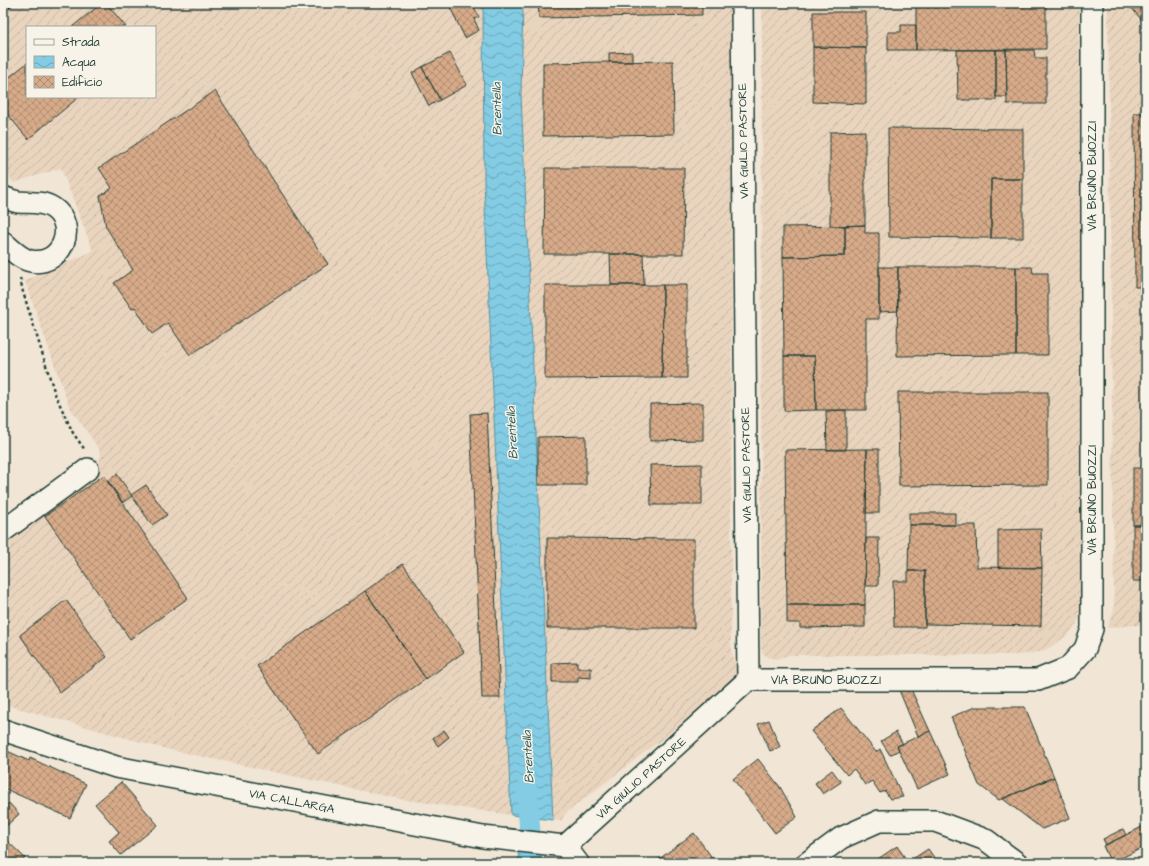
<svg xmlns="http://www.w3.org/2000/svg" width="1149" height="866" font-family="'Architects Daughter',sans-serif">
<defs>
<pattern id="industrial-furrows" width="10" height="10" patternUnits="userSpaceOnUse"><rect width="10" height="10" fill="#e9d4be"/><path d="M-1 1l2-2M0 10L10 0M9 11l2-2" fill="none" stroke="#c7b7a4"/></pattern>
<pattern id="water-waves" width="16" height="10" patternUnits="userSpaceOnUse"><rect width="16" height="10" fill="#83cce4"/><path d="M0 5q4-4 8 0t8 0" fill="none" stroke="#6ba7ba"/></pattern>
<pattern id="building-cross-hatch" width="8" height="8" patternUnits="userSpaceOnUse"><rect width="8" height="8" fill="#d7ab89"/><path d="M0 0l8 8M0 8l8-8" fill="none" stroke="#ae8c71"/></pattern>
</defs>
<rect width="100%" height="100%" fill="#f1e5d5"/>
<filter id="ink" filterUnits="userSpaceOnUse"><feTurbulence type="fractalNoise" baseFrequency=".025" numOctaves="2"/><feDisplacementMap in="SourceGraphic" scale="8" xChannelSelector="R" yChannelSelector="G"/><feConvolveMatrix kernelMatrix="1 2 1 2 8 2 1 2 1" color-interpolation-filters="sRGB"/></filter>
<g filter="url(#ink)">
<path fill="url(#industrial-furrows)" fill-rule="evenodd" d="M 3,3 L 483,3 L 484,183 L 511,815 L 400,799 L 162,748 L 3,704 L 3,544 L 92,479 L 96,474 L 101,455 L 99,449 L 69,406 L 25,281 L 93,251 L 61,168 L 13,183 L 3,165 ZM 27,27 L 155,27 L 155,97 L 27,97 Z
M 523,3 L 732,3 L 731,645 L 733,658 L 736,665 L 744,676 L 567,812 L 563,817 L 562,821 L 553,820 L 521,95 Z
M 762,3 L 1079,3 L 1085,606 L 1076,625 L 1069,634 L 1051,647 L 1041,652 L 1019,655 L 789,655 L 776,659 L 767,657 L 762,652 L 761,647 Z
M 1108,3 L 1146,3 L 1146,624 L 1107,628 L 1114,610 Z"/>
<path fill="url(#water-waves)" stroke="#5b939e" d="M 483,3 L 523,3 L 521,95 L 553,820 L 511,815 L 484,183 Z
M 518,849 L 540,849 L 540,863 L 519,863 Z"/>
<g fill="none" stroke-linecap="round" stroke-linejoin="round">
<path stroke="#83cce4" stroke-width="21" d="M 527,789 L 532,863"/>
</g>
<path fill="url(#building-cross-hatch)" stroke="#1f3d34" d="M 102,3 L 106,3 L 126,27 L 72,27 Z
M 448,3 L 472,3 L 479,17 L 474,19 L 479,30 L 465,38 Z
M 538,3 L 702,3 L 702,15 L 539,18 Z
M 916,3 L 1046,3 L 1046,49 L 916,50 Z
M 1131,3 L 1146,3 L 1146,25 L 1129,5 Z
M 813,12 L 866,12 L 866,48 L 813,47 Z
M 901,25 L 916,25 L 916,50 L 888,50 L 888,32 L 901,32 Z
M 813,47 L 866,48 L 866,104 L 813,102 Z
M 957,50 L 996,50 L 996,100 L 958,100 Z
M 996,50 L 1006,50 L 1007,97 L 996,97 Z
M 1006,50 L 1034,50 L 1035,58 L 1046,58 L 1046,104 L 1007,104 Z
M 632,52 L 632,62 L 609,62 L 609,53 Z
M 450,53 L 467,85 L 440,100 L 422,67 Z
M 673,61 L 674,134 L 543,136 L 543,63 Z
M 27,63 L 27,97 L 79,97 L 28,139 L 3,109 L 3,82 Z
M 422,67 L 440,100 L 429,106 L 412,73 Z
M 215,91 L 328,264 L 190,355 L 168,323 L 152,334 L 135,307 L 132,309 L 114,283 L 133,270 L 106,227 L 100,196 L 112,188 L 99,168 Z
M 1134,113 L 1146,113 L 1146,287 L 1135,287 Z
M 888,128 L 1023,129 L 1023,179 L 991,179 L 991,238 L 889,237 Z
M 865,131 L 865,225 L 830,226 L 830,132 Z
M 545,168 L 684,168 L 683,254 L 544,254 Z
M 991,179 L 1023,179 L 1023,238 L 991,238 Z
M 865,225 L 865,233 L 879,233 L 879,319 L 866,319 L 866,410 L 816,410 L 815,356 L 784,356 L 783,257 L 845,256 L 845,226 Z
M 845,226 L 845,256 L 783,257 L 783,227 Z
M 610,254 L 643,254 L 644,285 L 611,285 Z
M 879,267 L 898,267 L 898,311 L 879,312 Z
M 898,267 L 1016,267 L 1016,355 L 897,356 Z
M 1016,267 L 1032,267 L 1033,273 L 1048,273 L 1048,355 L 1016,355 Z
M 545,285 L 663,285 L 662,378 L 545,379 Z
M 663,285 L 687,285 L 687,378 L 662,378 Z
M 784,356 L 815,356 L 816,410 L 784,411 Z
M 898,392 L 1048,392 L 1048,485 L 899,486 Z
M 703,403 L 703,440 L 650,441 L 650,404 Z
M 846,410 L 846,450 L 827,450 L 826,411 Z
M 487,413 L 500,698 L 482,698 L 470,414 Z
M 586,436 L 586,485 L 538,485 L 538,437 Z
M 867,449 L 879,449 L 879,513 L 866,513 Z
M 867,449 L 865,605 L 787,605 L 785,450 Z
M 702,464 L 702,505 L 651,505 L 650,465 Z
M 1133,468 L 1146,468 L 1146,525 L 1133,525 Z
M 117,474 L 132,496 L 122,503 L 107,481 Z
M 104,475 L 188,598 L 130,639 L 45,516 Z
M 146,485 L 167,515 L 152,525 L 131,495 Z
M 909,513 L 955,513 L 955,525 L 909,525 Z
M 909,525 L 976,525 L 977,567 L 1042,568 L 1041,626 L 925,624 L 925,571 L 908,571 Z
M 1133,525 L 1146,525 L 1146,581 L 1133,581 Z
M 1041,529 L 1042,568 L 998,567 L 998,530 Z
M 547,538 L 694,539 L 694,628 L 547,628 Z
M 866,538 L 879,538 L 878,586 L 865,586 Z
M 403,564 L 464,652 L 426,679 L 365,591 Z
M 908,571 L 925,571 L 925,627 L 894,627 L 893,581 L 908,581 Z
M 365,591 L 426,679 L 318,754 L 257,666 Z
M 66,600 L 107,657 L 60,693 L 20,635 Z
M 787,605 L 865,605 L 865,627 L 800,628 L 800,623 L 787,623 Z
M 577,662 L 577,668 L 591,668 L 591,678 L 578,677 L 578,682 L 552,682 L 552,663 Z
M 909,685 L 930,731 L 918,736 L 899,690 Z
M 975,707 L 1025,707 L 1054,777 L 999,800 L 979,785 L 951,717 Z
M 841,708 L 876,752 L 880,749 L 903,797 L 890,799 L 885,791 L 880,793 L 872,781 L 865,785 L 854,769 L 847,775 L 811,731 Z
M 769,720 L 780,747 L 770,751 L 758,724 Z
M 444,730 L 449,737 L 438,746 L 433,738 Z
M 930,731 L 950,774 L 917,789 L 897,746 Z
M 896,732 L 903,744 L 897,746 L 899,750 L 890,755 L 881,741 Z
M 3,749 L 29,761 L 30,758 L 86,784 L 70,818 L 3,788 Z
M 758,759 L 780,787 L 797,817 L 775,833 L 733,779 Z
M 832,770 L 841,782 L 823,794 L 815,783 Z
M 1054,777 L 1070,818 L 1042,829 L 1003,799 Z
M 121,782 L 158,825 L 121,855 L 109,841 L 119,832 L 95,804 Z
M 9,803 L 19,814 L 3,829 L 3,808 Z
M 1146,825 L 1146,846 L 1111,863 L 1103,846 Z
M 1123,829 L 1126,835 L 1106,845 L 1103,839 Z
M 694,833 L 716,863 L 654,863 Z
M 3,837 L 25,858 L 20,863 L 3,863 Z
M 897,846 L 908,862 L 928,849 L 938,863 L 872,863 Z"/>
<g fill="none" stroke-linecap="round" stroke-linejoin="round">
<g stroke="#1f3d34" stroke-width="13">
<path id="lane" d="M 3,5 L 6,3"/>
</g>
<g stroke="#1f3d34" stroke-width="24">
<path id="street" d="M 3,197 C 8,199 13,201 18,202 C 30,203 43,201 53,208 C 79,226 61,267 31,261 C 20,259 11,249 3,242
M 3,531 L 88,469
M 748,680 L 1038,680 L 1068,668 L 1085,649 L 1092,629 L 1092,3
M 3,730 L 116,767 L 483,837 L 565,846 L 578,863
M 565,846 L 748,680 L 742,3
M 807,863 L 841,838 L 879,821 L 935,821 L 986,840 L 1017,863"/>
</g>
<path stroke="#1f3d34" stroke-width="2.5" stroke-dasharray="3 3" stroke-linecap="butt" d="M 20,278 L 23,292 L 55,394 L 73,433 L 85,450"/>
<use href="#lane" stroke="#f7f3e8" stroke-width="10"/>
<use href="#street" stroke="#f7f3e8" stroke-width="21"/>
</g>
</g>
<g text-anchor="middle" stroke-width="3" stroke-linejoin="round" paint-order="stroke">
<g font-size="12" fill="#1f3d34" stroke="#f7f3e8">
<text transform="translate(743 141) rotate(-91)" y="4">VIA GIULIO PASTORE</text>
<text transform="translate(1092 176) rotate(-90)" y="4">VIA BRUNO BUOZZI</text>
<text transform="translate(746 465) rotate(-91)" y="4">VIA GIULIO PASTORE</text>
<text transform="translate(1092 500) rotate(-90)" y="4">VIA BRUNO BUOZZI</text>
<text x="826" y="684">VIA BRUNO BUOZZI</text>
<text transform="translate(641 778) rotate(-42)" y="4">VIA GIULIO PASTORE</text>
<text transform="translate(292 801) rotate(11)" y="4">VIA CALLARGA</text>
</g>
<g font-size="13" font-style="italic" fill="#335a57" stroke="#f7f3e8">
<text transform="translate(496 109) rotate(-91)" y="5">Brentella</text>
<text transform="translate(511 433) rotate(-93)" y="5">Brentella</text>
<text transform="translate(527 757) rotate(-93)" y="5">Brentella</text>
</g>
</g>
<rect width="1149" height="866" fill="none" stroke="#f7f3e8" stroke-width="16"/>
<rect x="8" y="8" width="1133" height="850" fill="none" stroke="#1f3d34" stroke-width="1.5" filter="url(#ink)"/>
<rect x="26" y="26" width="130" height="72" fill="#f7f3e8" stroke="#a1aaa0"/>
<rect x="34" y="39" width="20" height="6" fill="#f7f3e8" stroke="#a1aaa0"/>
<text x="62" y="46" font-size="12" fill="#1f3d34">Strada</text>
<rect x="34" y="56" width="20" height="12" fill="url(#water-waves)" stroke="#a1aaa0"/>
<text x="62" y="66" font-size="12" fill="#1f3d34">Acqua</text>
<rect x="34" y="76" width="20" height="12" fill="url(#building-cross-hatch)" stroke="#a1aaa0"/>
<text x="62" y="86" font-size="12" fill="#1f3d34">Edificio</text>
</svg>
